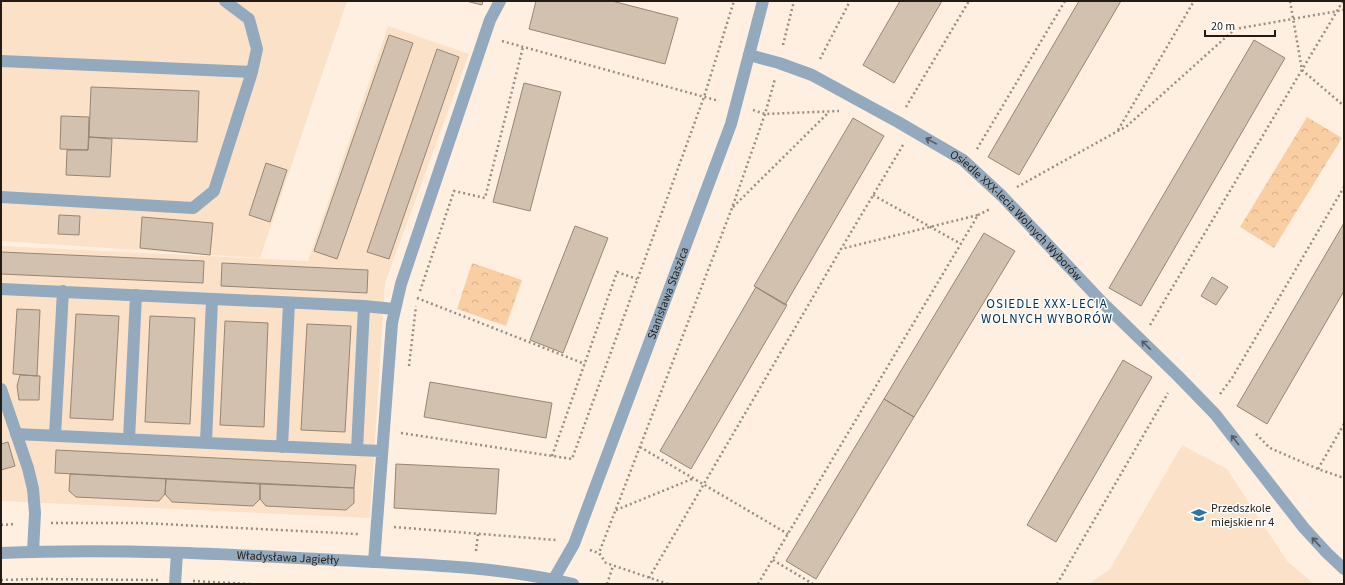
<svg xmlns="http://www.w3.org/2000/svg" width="1345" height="585" font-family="'Source Sans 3',sans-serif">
<defs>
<pattern id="park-crowns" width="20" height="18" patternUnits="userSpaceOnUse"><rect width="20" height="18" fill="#f9cea2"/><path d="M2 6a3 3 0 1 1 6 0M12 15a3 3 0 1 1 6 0" fill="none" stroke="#d5b08b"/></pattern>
</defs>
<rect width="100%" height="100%" fill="#ffefe0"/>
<path fill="#fae1c8" d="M 1,1 L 347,1 L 260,258 L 1,241 Z
M 388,26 L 469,54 L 385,283 L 370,518 L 1,501 L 1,246 L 308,261 Z
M 1182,445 L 1227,469 L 1287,561 L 1314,584 L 1089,584 L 1110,569 Z"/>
<path fill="url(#park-crowns)" d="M 1307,117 L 1342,138 L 1274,248 L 1240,227 Z
M 472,263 L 522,280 L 506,326 L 457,309 Z"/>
<path fill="#d3c1af" stroke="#978574" d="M 466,1 L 483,1 L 482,5 Z
M 536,1 L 612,1 L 678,18 L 665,64 L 529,29 Z
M 900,1 L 942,1 L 894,83 L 863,65 Z
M 1079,1 L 1121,1 L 1019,175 L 988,157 Z
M 389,35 L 413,43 L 337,259 L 314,251 Z
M 1254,40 L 1285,58 L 1141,306 L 1109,288 Z
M 437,49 L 459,57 L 389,259 L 367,252 Z
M 524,83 L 561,92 L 530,211 L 493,202 Z
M 91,87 L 199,91 L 197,142 L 89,137 Z
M 61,116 L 89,117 L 88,150 L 60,149 Z
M 853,118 L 884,136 L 785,305 L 754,286 Z
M 89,137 L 112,139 L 110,177 L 66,175 L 67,150 L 88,150 Z
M 266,163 L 287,170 L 270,222 L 249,215 Z
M 59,215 L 80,216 L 79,235 L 58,234 Z
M 142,217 L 213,223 L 210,255 L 140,248 Z
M 1344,223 L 1344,291 L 1267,424 L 1237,406 Z
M 575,226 L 608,238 L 563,353 L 530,340 Z
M 984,233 L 1015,251 L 914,417 L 884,399 Z
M 1,252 L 204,261 L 203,283 L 1,274 Z
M 222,263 L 368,270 L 367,293 L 221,286 Z
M 1212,277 L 1228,287 L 1216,305 L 1201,296 Z
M 756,287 L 787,305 L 691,469 L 660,451 Z
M 17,309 L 40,310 L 37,376 L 13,374 Z
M 76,314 L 119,316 L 113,420 L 70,418 Z
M 150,316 L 195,318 L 190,424 L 145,422 Z
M 225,321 L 268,323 L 264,427 L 220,425 Z
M 307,324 L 351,326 L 345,432 L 301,430 Z
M 1123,360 L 1152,377 L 1056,542 L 1027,525 Z
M 20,375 L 40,376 L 39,400 L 19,400 L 17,386 Z
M 430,382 L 552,403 L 546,438 L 424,417 Z
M 884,399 L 914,417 L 816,579 L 786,561 Z
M 8,442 L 15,466 L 1,470 L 1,444 Z
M 56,450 L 356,465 L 354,488 L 55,473 Z
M 396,464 L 499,469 L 496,514 L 394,508 Z
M 70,474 L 166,479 L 165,494 L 159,501 L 76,497 L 69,491 Z
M 166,479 L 260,484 L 260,499 L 253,506 L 172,502 L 165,494 Z
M 260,484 L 354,488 L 354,503 L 346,510 L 266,506 L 260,499 Z"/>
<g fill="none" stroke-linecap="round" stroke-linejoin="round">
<path stroke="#998d82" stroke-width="2.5" stroke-dasharray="2 3" stroke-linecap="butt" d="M 1290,1 L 1302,70 L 1344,106
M 502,41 L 719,101
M 783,45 L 794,1
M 820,59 L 850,1
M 906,107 L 969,1
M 753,110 L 765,114 L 839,111
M 1118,130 L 1194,1
M 977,149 L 1065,1
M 1017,187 L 1127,126 L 1235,29 L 1344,10
M 873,195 L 961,244
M 733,207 L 829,112
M 978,215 L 990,209
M 420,291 L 454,191 L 485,198 L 523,47
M 417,298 L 585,364
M 1150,325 L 1343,1
M 409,366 L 416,306
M 1220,394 L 1232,378 L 1344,187
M 401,433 L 572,459 L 704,97 L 734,1
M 1256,434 L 1270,448 L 1318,469 L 1344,478
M 640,447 L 788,534
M 552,456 L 617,272 L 637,279
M 1318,469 L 1344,424
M 616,510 L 692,479
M 51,523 L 141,523 L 358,534
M 1,525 L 16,524
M 394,527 L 556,540
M 590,550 L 599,553
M 476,551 L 478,534
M 773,560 L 813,584
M 649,578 L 841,249 L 903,145
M 1,580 L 36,579 L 158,580
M 193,581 L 250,584
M 607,584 L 613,566
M 668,584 L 606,563 L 599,553 L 732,208 L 765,114 L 775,79
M 758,584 L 978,215 L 841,249
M 1057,584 L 1168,393"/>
<path stroke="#93a9bd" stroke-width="12" d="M 1,61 L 252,72
M 1,197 L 193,208 L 214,191 L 252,72 L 257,49 L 249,19 L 225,1
M 1,289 L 364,306 L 357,450 L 16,434
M 364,306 L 394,309
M 55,435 L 63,291
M 129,439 L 136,295
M 206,442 L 212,299
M 282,447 L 289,303
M 357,450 L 382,451
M 374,562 L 392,323 L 401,284 L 490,20 L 500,1
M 175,584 L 177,553"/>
<g stroke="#93a9bd" stroke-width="12">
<path id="s1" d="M 749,55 L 779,63 L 812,75 L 898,122 L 963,160 L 1002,196 L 1102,302 L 1178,376 L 1215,414 L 1304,528 L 1327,553 L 1344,569"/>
<path d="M 1,389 L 28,468 L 33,489 L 35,513 L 33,552"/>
<path id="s2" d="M 1,553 C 113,548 225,554 336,560 C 414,564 498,566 573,584"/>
<path id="s3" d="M 551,584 L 574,544 L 731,124 L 763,1"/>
</g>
</g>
<defs><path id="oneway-shaft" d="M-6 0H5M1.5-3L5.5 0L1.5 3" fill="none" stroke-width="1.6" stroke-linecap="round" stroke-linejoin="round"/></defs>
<g stroke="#555b61">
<use href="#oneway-shaft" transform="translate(931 141) rotate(-151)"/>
<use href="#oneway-shaft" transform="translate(1146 345) rotate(-136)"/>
<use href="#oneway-shaft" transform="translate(1235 440) rotate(-128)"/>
<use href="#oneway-shaft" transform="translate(1316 542) rotate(-133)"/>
</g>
<defs>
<g id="school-bare" transform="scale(1.2)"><path d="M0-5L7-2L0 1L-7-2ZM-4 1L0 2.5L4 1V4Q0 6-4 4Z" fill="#2f73a9" stroke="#fff" stroke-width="2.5" paint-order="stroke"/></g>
</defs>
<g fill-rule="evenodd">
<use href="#school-bare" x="1199" y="515"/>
</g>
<g text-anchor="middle" stroke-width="3" stroke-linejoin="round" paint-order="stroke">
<g font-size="12" fill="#231c15" stroke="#fff">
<text dy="4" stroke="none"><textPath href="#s1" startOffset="316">Osiedle XXX-lecia Wolnych Wyborów</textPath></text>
<text dy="4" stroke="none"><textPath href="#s3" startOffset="314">Stanisława Staszica</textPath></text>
<text dy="4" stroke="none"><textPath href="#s2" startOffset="287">Władysława Jagiełły</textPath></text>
</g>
<g font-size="12" fill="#231c15" stroke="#fff" text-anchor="start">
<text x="1211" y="512">Przedszkole<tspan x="1211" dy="14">miejskie nr 4</tspan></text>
</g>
<g font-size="13" letter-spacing="1" fill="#003154" stroke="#fff">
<text x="1047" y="308">OSIEDLE XXX-LECIA<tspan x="1047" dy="15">WOLNYCH WYBORÓW</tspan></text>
</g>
</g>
<rect width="1345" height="585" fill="none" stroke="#231c15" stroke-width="4"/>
<path d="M1205 30v6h70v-6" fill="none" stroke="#231c15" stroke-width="2"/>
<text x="1211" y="30" font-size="12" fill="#231c15" stroke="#ffffff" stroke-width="3" paint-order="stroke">20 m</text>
</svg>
